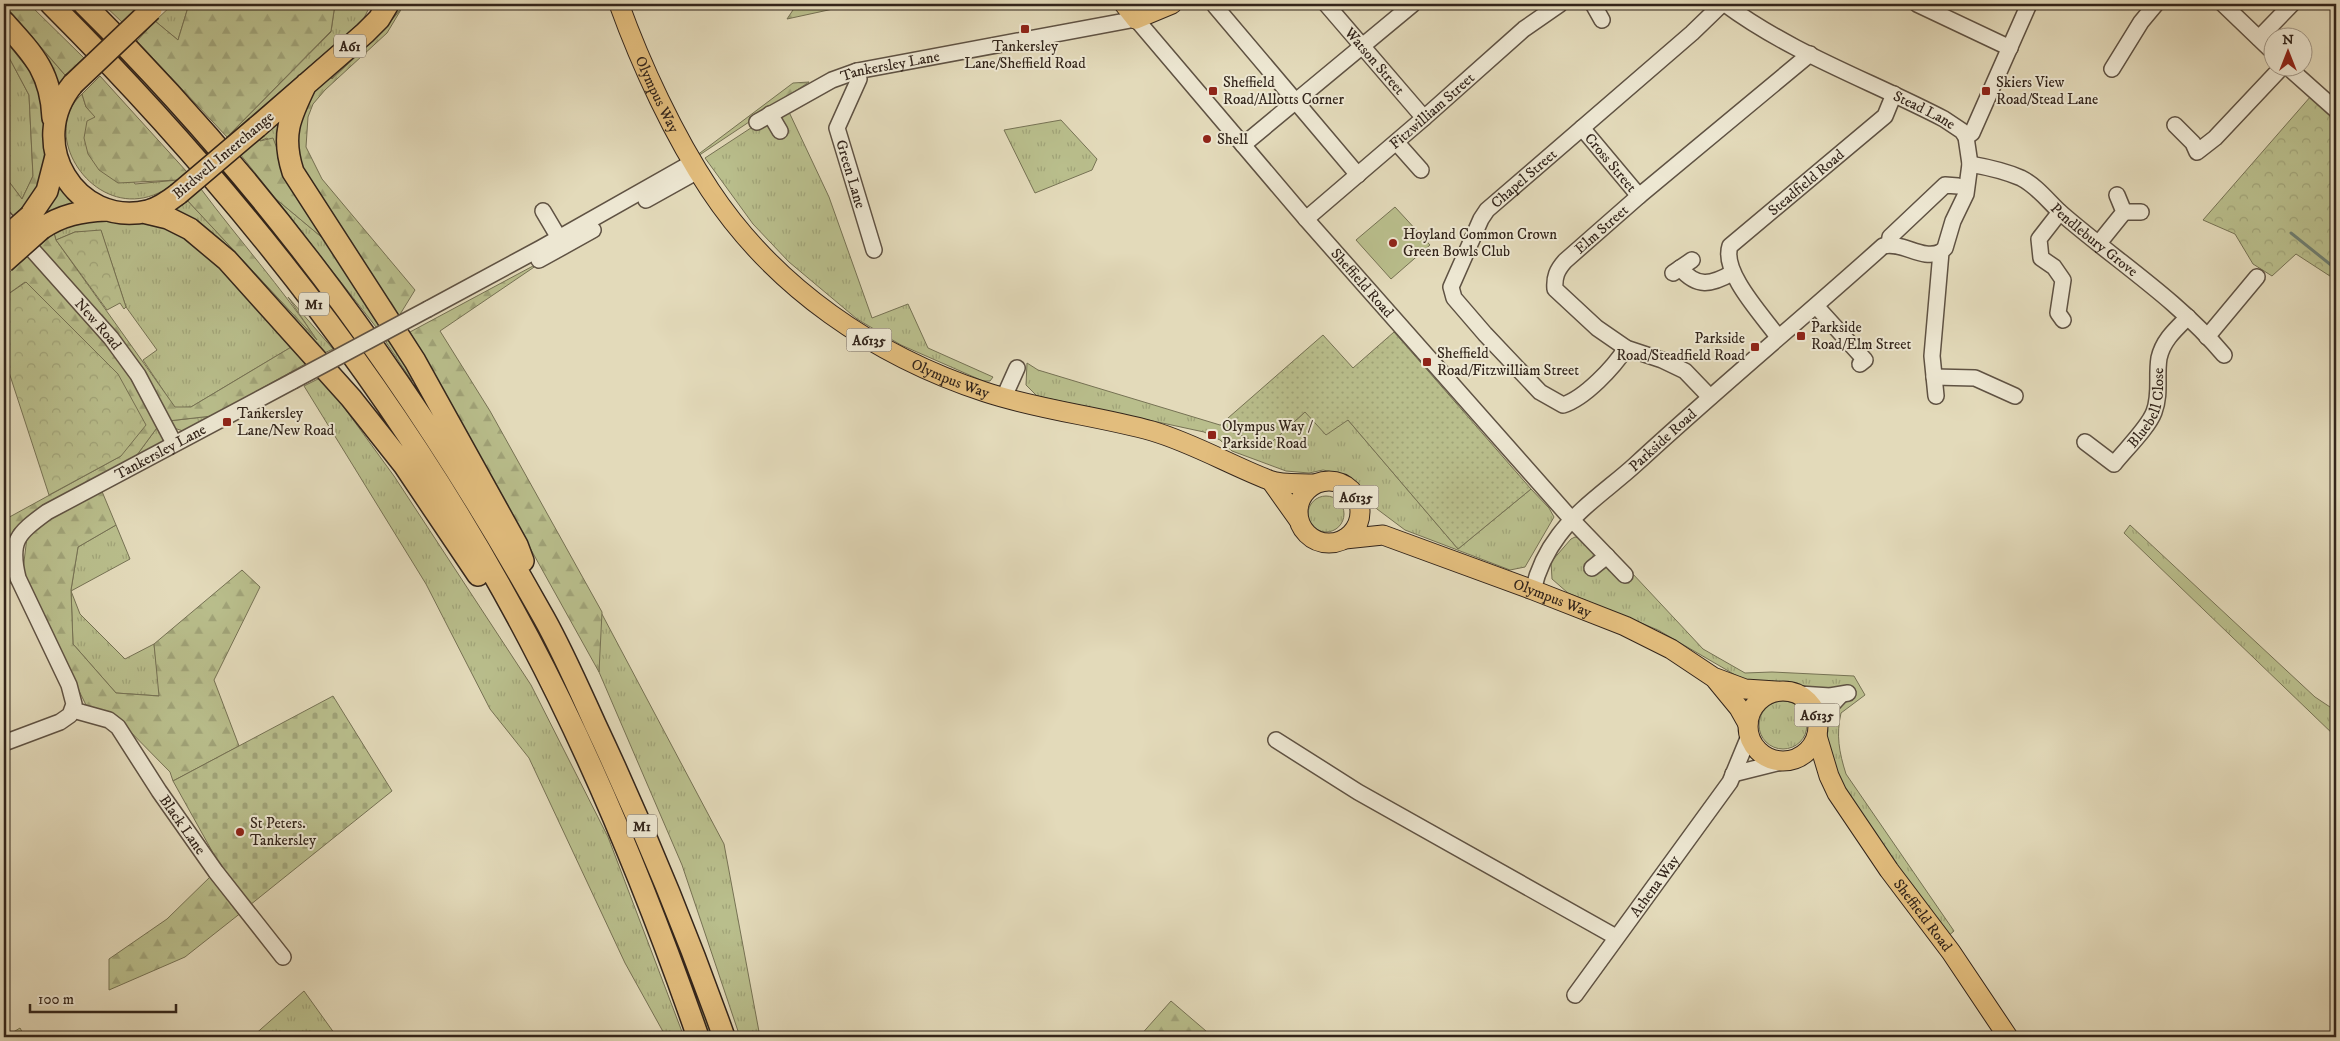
<svg xmlns="http://www.w3.org/2000/svg" width="2340" height="1041" font-family="'IM FELL DW Pica',serif">
<defs>
<pattern id="grass-tufts" width="24" height="20" patternUnits="userSpaceOnUse" patternTransform="scale(1.25)"><rect width="24" height="20" fill="#b9be8c"/><path d="M3 7l-1-3M5 7V3M7 7l1-3M15 17l-1-3M17 17v-4M19 17l1-3" fill="none" stroke="#a0a378"/></pattern>
<pattern id="forest-firs" width="22" height="20" patternUnits="userSpaceOnUse" patternTransform="scale(1.25)"><rect width="22" height="20" fill="#b9be8c"/><path d="M5 1l3.5 6h-7zM16 11l3.5 6h-7z" fill="#a0a378"/></pattern>
<pattern id="cemetery-stones" width="16" height="16" patternUnits="userSpaceOnUse" patternTransform="scale(1.25)"><rect width="16" height="16" fill="#b9be8c"/><path d="M2 7V4a2 2 0 0 1 4 0v3zM10 15v-3a2 2 0 0 1 4 0v3z" fill="#a0a378"/></pattern>
<pattern id="park-crowns" width="20" height="18" patternUnits="userSpaceOnUse" patternTransform="scale(1.25)"><rect width="20" height="18" fill="#b9be8c"/><path d="M2 6a3 3 0 1 1 6 0M12 15a3 3 0 1 1 6 0" fill="none" stroke="#a0a378"/></pattern>
<pattern id="garden-dots" width="8" height="8" patternUnits="userSpaceOnUse" patternTransform="scale(1.25)"><rect width="8" height="8" fill="#b9be8c"/><path d="M2 2h.1M6 6h.1" fill="none" stroke="#a0a378" stroke-width="1.8" stroke-linecap="round"/></pattern>
</defs>
<rect width="100%" height="100%" fill="#e3daba"/>
<filter id="stains"><feTurbulence type="fractalNoise" baseFrequency=".004" numOctaves="4"/><feColorMatrix values="0 0 0 0 .2 0 0 0 0 .09 0 0 0 0 .02 0 0 0 .5 -.17"/></filter>
<radialGradient id="worn" r=".72"><stop offset=".6" stop-color="#630" stop-opacity="0"/><stop offset="1" stop-color="#630" stop-opacity=".3"/></radialGradient>
<path fill="url(#grass-tufts)" stroke="#767254" d="M 173,4 L 189,4 L 178,40 L 155,21 Z
M 335,4 L 371,4 L 364,18 L 345,36 L 227,137 L 331,32 Z
M 396,4 L 405,4 L 379,35 L 331,79 L 327,73 Z
M 4,6 L 65,75 L 56,92 L 4,14 Z
M 4,48 L 29,95 L 33,176 L 22,199 L 4,175 Z
M 82,94 L 86,107 L 96,117 L 135,184 L 178,180 C 108,241 32,139 82,94 Z
M 285,108 L 285,170 L 267,138 L 260,141 L 259,138 Z
M 789,112 L 829,197 L 872,318 L 908,304 L 928,348 L 993,377 L 990,381 L 983,381 L 901,345 L 857,319 L 789,262 L 753,224 L 705,158 L 760,122 Z
M 1061,120 L 1097,159 L 1092,170 L 1035,193 L 1004,130 Z
M 58,178 L 81,206 L 37,223 Z
M 276,199 L 331,245 L 383,323 L 376,327 Z
M 187,200 L 314,336 L 288,297 L 333,349 L 322,354 L 161,212 L 177,201 L 182,206 Z
M 119,217 L 166,224 L 211,252 L 293,346 L 191,407 L 175,408 L 143,360 L 157,350 L 126,307 L 101,231 L 75,232 L 56,240 L 54,233 L 78,220 Z
M 392,338 L 416,379 L 412,381 L 386,342 Z
M 1027,363 L 1038,370 L 1220,425 L 1247,438 L 1263,450 L 1305,412 L 1348,420 L 1458,549 L 1531,489 L 1549,508 L 1554,517 L 1525,567 L 1510,570 L 1405,530 L 1377,509 L 1359,486 L 1347,475 L 1323,470 L 1309,473 L 1286,471 L 1232,451 L 1220,440 L 1204,432 L 1037,396 L 1026,385 Z
M 322,377 L 394,476 L 531,685 L 608,837 L 684,1037 L 666,1037 L 625,963 L 529,758 L 490,709 L 426,584 L 304,386 Z
M 212,416 L 183,431 L 174,428 L 168,421 Z
M 159,425 L 164,437 L 161,445 L 134,459 Z
M1308 514a18 18 0 1 1 36 0a18 18 0 1 1-36 0Z
M 116,525 L 130,559 L 71,591 L 80,614 L 125,659 L 154,644 L 160,696 L 116,693 L 73,644 L 71,590 L 78,547 Z
M 2130,525 L 2315,697 L 2336,711 L 2336,737 L 2124,533 Z
M 1575,537 L 1580,538 L 1624,580 L 1632,573 L 1703,649 L 1745,673 L 1772,672 L 1854,676 L 1865,695 L 1841,713 C 1836,735 1839,752 1846,774 L 1954,931 L 1947,937 L 1837,787 L 1825,741 L 1824,731 L 1827,722 L 1843,701 L 1853,697 L 1849,686 L 1824,689 L 1796,685 L 1762,686 L 1737,676 L 1658,630 L 1568,593 L 1552,579 L 1551,562 L 1571,539 Z
M 595,601 L 724,844 L 760,1037 L 740,1037 L 682,865 L 599,672 Z
M 568,696 L 584,720 L 656,880 L 713,1037 L 710,1037 L 653,884 Z
M1759 725a24 24 0 1 1 48 0a24 24 0 1 1-48 0Z
M 304,991 L 337,1037 L 252,1037 Z"/>
<path fill="url(#forest-firs)" stroke="#767254" d="M 4,4 L 29,4 L 84,58 L 65,75 Z
M 103,4 L 132,4 L 136,11 L 124,24 Z
M 189,4 L 335,4 L 331,31 L 227,137 L 137,41 L 155,21 L 178,40 Z
M 797,4 L 843,4 L 846,6 L 856,4 L 787,19 Z
M 402,8 L 387,33 L 325,90 L 313,104 L 308,117 L 306,147 L 322,179 L 415,290 L 399,316 L 315,192 L 291,144 L 293,121 L 327,73 L 332,79 L 379,35 Z
M 4,39 L 36,79 L 45,113 L 44,174 L 30,201 L 9,219 L 4,213 L 4,175 L 22,199 L 33,176 L 29,95 L 4,48 Z
M 100,76 L 187,172 L 178,180 L 118,183 L 99,170 L 88,154 L 84,138 L 87,121 L 95,117 L 86,107 L 82,94 Z
M 809,82 L 680,168 L 793,83 Z
M 259,138 L 260,141 L 273,138 L 285,170 L 331,245 L 276,199 L 240,154 Z
M 201,189 C 239,240 281,287 317,340 L 187,200 Z
M 54,233 L 56,240 L 175,407 L 191,407 L 293,346 L 307,363 L 212,416 L 168,421 L 159,425 L 134,459 L 14,529 L 8,544 L 13,580 L 9,585 L 4,574 L 4,520 L 121,456 L 25,282 L 4,297 L 4,277 Z
M 546,259 L 440,331 L 490,411 L 602,612 L 599,672 L 410,332 Z
M 101,489 L 116,525 L 78,547 L 71,590 L 73,644 L 116,693 L 159,696 L 154,644 L 242,570 L 260,587 L 214,680 L 239,746 L 173,781 L 170,772 L 113,714 L 87,707 L 34,600 L 23,570 L 27,537 L 37,525 Z
M 212,875 L 242,912 L 185,957 L 109,990 L 109,959 L 167,919 Z
M 1171,1001 L 1213,1037 L 1139,1037 Z
M 20,1028 L 25,1037 L 5,1037 Z"/>
<path fill="url(#cemetery-stones)" stroke="#767254" d="M 333,696 L 392,791 L 250,905 L 222,869 L 173,781 Z"/>
<path fill="url(#park-crowns)" stroke="#767254" d="M 2311,96 L 2336,118 L 2336,280 L 2296,254 L 2272,276 L 2253,264 L 2235,234 L 2203,220 Z
M 101,230 L 126,307 L 124,309 L 120,303 L 107,310 L 56,240 L 75,232 Z
M 26,282 L 118,374 L 146,425 L 121,456 L 49,495 L 4,357 L 4,297 Z"/>
<path fill="url(#garden-dots)" stroke="#767254" d="M 1394,332 L 1531,489 L 1458,549 L 1348,420 L 1326,435 L 1305,412 L 1263,450 L 1247,438 L 1220,425 L 1323,335 L 1353,368 Z"/>
<path fill="#b9be8c" stroke="#767254" d="M 1395,207 L 1430,245 L 1391,279 L 1356,240 Z"/>
<g fill="none" stroke-linecap="round" stroke-linejoin="round">
<path stroke="#6e7f72" stroke-width="3" d="M 2291,233 L 2336,269"/>
<g stroke="#5f5243" stroke-width="18">
<g id="minor">
<path id="s1" d="M 1326,4 L 1424,118"/>
<path d="M 1593,4 L 1602,20"/>
<path id="s2" d="M 1725,4 C 1791,53 1871,81 1944,119 L 1962,131 L 1966,137 L 1970,164 L 1966,194 L 1953,221 L 1945,248 L 1941,252 L 1932,356 L 1936,396"/>
<path d="M 1917,4 L 2010,48"/>
<path d="M 2223,4 L 2272,51"/>
<path d="M 1215,6 L 1358,175"/>
<path d="M 2259,38 L 2292,4"/>
<path d="M 2289,68 L 2336,110"/>
<path d="M 2112,69 L 2141,22 L 2156,4"/>
<path id="s3" d="M 857,71 L 859,79 L 837,128 L 874,250"/>
<path d="M 770,114 L 780,131"/>
<path id="s4" d="M 757,122 L 832,80 L 857,71 L 1136,19 L 1306,219 L 1573,521 L 1625,575"/>
<path d="M 2175,125 L 2193,143 L 2197,152 L 2215,138 L 2281,68"/>
<path id="s5" d="M 1582,128 L 1639,196"/>
<path d="M 1966,137 L 1972,133 L 2029,4"/>
<path d="M 1397,143 L 1421,170"/>
<path d="M 1243,145 L 1413,4"/>
<path id="s6" d="M 1970,164 C 1987,167 2005,171 2021,178 C 2037,186 2048,201 2061,213 C 2115,260 2177,299 2224,355"/>
<path d="M 646,200 L 698,171"/>
<path d="M 543,211 L 559,238 L 568,240"/>
<path d="M 2060,212 L 2039,239 L 2041,258 L 2054,267 L 2063,280 L 2058,313 L 2063,320"/>
<path d="M 2124,212 L 2141,212"/>
<path id="s7" d="M 4,218 L 111,338 L 138,375 L 174,443"/>
<path id="s8" d="M 1306,219 L 1424,118 L 1524,29 L 1560,4"/>
<path d="M 2099,243 L 2124,212 L 2117,195"/>
<path d="M 1889,244 L 1890,237 L 1945,185 L 1958,186"/>
<path d="M 539,260 L 593,230"/>
<path d="M 1680,268 C 1697,288 1711,285 1732,273"/>
<path d="M 1673,273 L 1692,260"/>
<path d="M 1816,306 L 1865,360 L 1860,364"/>
<path d="M 428,309 L 541,248 L 693,162"/>
<path id="s9" d="M 1778,337 C 1763,316 1721,272 1730,246 L 1885,116 L 1894,94"/>
<path d="M 2207,337 L 2257,277"/>
<path id="s10" d="M 1626,348 C 1614,367 1585,398 1563,405 L 1540,392 L 1485,334 L 1454,298 L 1451,287 L 1481,219 L 1487,210 L 1692,33 L 1722,4"/>
<path d="M 1934,377 L 1975,378 L 2015,396"/>
<path d="M 1004,397 L 1017,368"/>
<path id="s11" d="M 1710,397 L 1685,371 L 1662,360 L 1626,348 L 1597,328 L 1555,289 C 1554,277 1557,270 1565,261 L 1639,196 L 1810,54"/>
<path id="s12" d="M 2085,442 L 2114,464 C 2125,450 2148,428 2154,412 C 2161,394 2156,376 2159,358 C 2163,340 2176,329 2188,317"/>
<path d="M 1592,568 L 1607,556"/>
<path id="s13" d="M 1533,590 C 1538,569 1546,552 1559,535 C 1580,507 1611,487 1636,464 C 1717,389 1802,319 1883,246 C 1903,241 1922,261 1941,252"/>
<path d="M 1799,694 L 1830,696 L 1848,693"/>
<path id="s14" d="M 73,710 L 109,720 L 118,727 L 159,791 L 216,872 L 283,957"/>
<path d="M 1818,726 L 1828,709 L 1841,695"/>
<path d="M 1276,740 L 1358,792 L 1616,937"/>
<path id="s15" d="M 4,743 L 60,722 L 70,715 L 74,704 L 69,685 L 18,578 C 9,541 17,534 47,512 L 293,381"/>
<path d="M 1733,774 L 1785,761"/>
<path id="s16" d="M 1575,995 L 1730,782 L 1749,736"/>
</g>
</g>
<g stroke="#33251b" stroke-width="21">
<g id="major">
<path id="s17" d="M 619,4 C 641,65 674,136 710,190 C 775,288 875,356 985,392 C 1039,410 1098,416 1152,431 C 1193,443 1230,465 1269,480 C 1282,485 1300,483 1314,484"/>
<path d="M 1124,4 L 1136,19 L 1172,4"/>
<circle cx="1329" cy="512" r="31"/>
<path d="M 1271,481 L 1298,519"/>
<path id="s18" d="M 1345,539 L 1383,535 L 1533,590 L 1625,626 L 1671,649 L 1713,677 L 1745,689 L 1776,691"/>
<path d="M 1716,680 L 1739,708 L 1748,724"/>
<circle cx="1783" cy="726" r="35"/>
<path id="s19" d="M 1817,736 L 1829,776 L 1837,793 L 1889,870 L 1951,952 L 2008,1037"/>
</g>
</g>
<g stroke="#33251b" stroke-width="24">
<path id="highway" d="M 51,4 C 239,192 405,403 529,639 C 596,766 651,902 698,1037
M 84,4 C 267,185 419,394 544,618 C 563,652 579,689 595,724 C 643,826 686,930 724,1037
M 4,22 C 33,54 51,72 53,118
M 73,84 C 24,143 76,228 148,211 C 159,208 169,201 178,194
M 306,84 C 290,117 281,135 293,172 L 415,361 L 517,545 L 523,561
M 257,127 L 365,33 L 379,19 L 388,4
M 143,212 L 168,218 L 190,229 L 227,260 L 351,398 L 404,465 L 478,575
M 30,216 L 47,191 L 56,156
M 41,229 C 61,215 82,211 106,210"/>
</g>
<use href="#minor" stroke="#ede7d2" stroke-width="15"/>
<use href="#major" stroke="#e2bd7d" stroke-width="19"/>
<use href="#highway" stroke="#e2bd7d" stroke-width="21"/>
<g stroke="#5f5243" stroke-width="18" stroke-linecap="butt">
<path id="minor-bridge" d="M 293,381 L 428,309"/>
</g>
<g stroke="#33251b" stroke-width="24" stroke-linecap="butt">
<path id="highway-bridge" d="M 73,84 L 151,10
M 178,194 L 257,127
M 4,239 L 30,216
M 4,262 L 41,229"/>
</g>
<use href="#minor-bridge" stroke="#ede7d2" stroke-width="15"/>
<use href="#highway-bridge" stroke="#e2bd7d" stroke-width="21"/>
</g>
<g fill="#8f2418" stroke="#ede7d2" stroke-width="2">
<rect x="1020" y="24" width="10" height="10" rx="2.5"/>
<rect x="1208" y="86" width="10" height="10" rx="2.5"/>
<rect x="1981" y="86" width="10" height="10" rx="2.5"/>
<circle cx="1207" cy="139" r="5"/>
<circle cx="1393" cy="243" r="5"/>
<rect x="1796" y="331" width="10" height="10" rx="2.5"/>
<rect x="1750" y="342" width="10" height="10" rx="2.5"/>
<rect x="1422" y="357" width="10" height="10" rx="2.5"/>
<rect x="222" y="417" width="10" height="10" rx="2.5"/>
<rect x="1207" y="430" width="10" height="10" rx="2.5"/>
<circle cx="240" cy="832" r="5"/>
</g>
<g text-anchor="middle" stroke-width="4" stroke-linejoin="round" paint-order="stroke">
<g fill="#ede7d2" stroke="#6b5f52" stroke-width="1">
<rect x="334" y="34.5" width="32" height="23" rx="4"/>
<rect x="299" y="292.5" width="30" height="23" rx="4"/>
<rect x="846.5" y="328.5" width="45" height="23" rx="4"/>
<rect x="1333.5" y="485.5" width="45" height="23" rx="4"/>
<rect x="1794.5" y="703.5" width="45" height="23" rx="4"/>
<rect x="627" y="814.5" width="30" height="23" rx="4"/>
</g>
<g font-size="14" font-weight="bold" fill="#33251b">
<text x="350" y="51">A61</text>
<text x="314" y="309">M1</text>
<text x="869" y="345">A6135</text>
<text x="1356" y="502">A6135</text>
<text x="1817" y="720">A6135</text>
<text x="642" y="831">M1</text>
</g>
<g font-size="15" fill="#33251b" stroke="#ede7d2" text-anchor="start">
<text x="1025" y="51" text-anchor="middle">Tankersley<tspan x="1025" dy="17">Lane/Sheffield Road</tspan></text>
<text x="1223" y="87">Sheffield<tspan x="1223" dy="17">Road/Allotts Corner</tspan></text>
<text x="1996" y="87">Skiers View<tspan x="1996" dy="17">Road/Stead Lane</tspan></text>
<text x="1217" y="144">Shell</text>
<text x="1403" y="239">Hoyland Common Crown<tspan x="1403" dy="17">Green Bowls Club</tspan></text>
<text x="1811" y="332">Parkside<tspan x="1811" dy="17">Road/Elm Street</tspan></text>
<text x="1745" y="343" text-anchor="end">Parkside<tspan x="1745" dy="17">Road/Steadfield Road</tspan></text>
<text x="1437" y="358">Sheffield<tspan x="1437" dy="17">Road/Fitzwilliam Street</tspan></text>
<text x="237" y="418">Tankersley<tspan x="237" dy="17">Lane/New Road</tspan></text>
<text x="1222" y="431">Olympus Way /<tspan x="1222" dy="17">Parkside Road</tspan></text>
<text x="250" y="828">St Peters.<tspan x="250" dy="17">Tankersley</tspan></text>
</g>
<g font-size="15" fill="#33251b" stroke="#ede7d2">
<text dy="5" stroke="none"><textPath href="#s1" startOffset="75">Watson Street</textPath></text>
<text dy="5" stroke="none"><textPath href="#s4" startOffset="146">Tankersley Lane</textPath></text>
<text dy="5" stroke="none"><textPath href="#s17" startOffset="98">Olympus Way</textPath></text>
<text dy="5" stroke="none"><textPath href="#s2" startOffset="226">Stead Lane</textPath></text>
<text dy="5" stroke="none"><textPath href="#s8" startOffset="166">Fitzwilliam Street</textPath></text>
<text transform="translate(223 155) rotate(-40)" y="5">Birdwell Interchange</text>
<text dy="5" stroke="none"><textPath href="#s5" startOffset="45">Cross Street</textPath></text>
<text dy="5" stroke="none"><textPath href="#s3" startOffset="110">Green Lane</textPath></text>
<text dy="5" stroke="none"><textPath href="#s10" startOffset="385">Chapel Street</textPath></text>
<text dy="5" stroke="none"><textPath href="#s9" startOffset="205">Steadfield Road</textPath></text>
<text dy="5" stroke="none"><textPath href="#s11" startOffset="271">Elm Street</textPath></text>
<text dy="5" stroke="none"><textPath href="#s6" startOffset="149">Pendlebury Grove</textPath></text>
<text dy="5" stroke="none"><textPath href="#s4" startOffset="744">Sheffield Road</textPath></text>
<text dy="5" stroke="none"><textPath href="#s7" startOffset="142">New Road</textPath></text>
<text dy="5" stroke="none"><textPath href="#s17" startOffset="518">Olympus Way</textPath></text>
<text dy="5" stroke="none"><textPath href="#s12" startOffset="104">Bluebell Close</textPath></text>
<text dy="5" stroke="none"><textPath href="#s13" startOffset="202">Parkside Road</textPath></text>
<text dy="5" stroke="none"><textPath href="#s15" startOffset="430">Tankersley Lane</textPath></text>
<text dy="5" stroke="none"><textPath href="#s18" startOffset="219">Olympus Way</textPath></text>
<text dy="5" stroke="none"><textPath href="#s14" startOffset="166">Black Lane</textPath></text>
<text dy="5" stroke="none"><textPath href="#s16" startOffset="135">Athena Way</textPath></text>
<text dy="5" stroke="none"><textPath href="#s19" startOffset="210">Sheffield Road</textPath></text>
</g>
</g>
<rect width="2340" height="1041" fill="none" stroke="#e3daba" stroke-width="20"/>
<rect x="5" y="5" width="2330" height="1031" fill="none" stroke="#33251b" stroke-width="2.5"/>
<rect x="10" y="10" width="2320" height="1021" fill="none" stroke="#33251b"/>
<g transform="translate(2288 52)"><circle r="24" fill="#ede7d2" stroke="#a39989"/>
<path d="M0-4L9 19L0 12L-9 19Z" fill="#8f2418"/>
<text y="-8" font-size="14" font-weight="bold" text-anchor="middle" fill="#33251b">N</text>
</g>
<path d="M30 1004v8h146v-8" fill="none" stroke="#33251b" stroke-width="2.5"/>
<text x="38" y="1004" font-size="15" fill="#33251b" stroke="#ede7d2" stroke-width="4" paint-order="stroke">100 m</text>
<rect width="100%" height="100%" filter="url(#stains)"/>
<rect width="100%" height="100%" fill="url(#worn)"/>
</svg>
